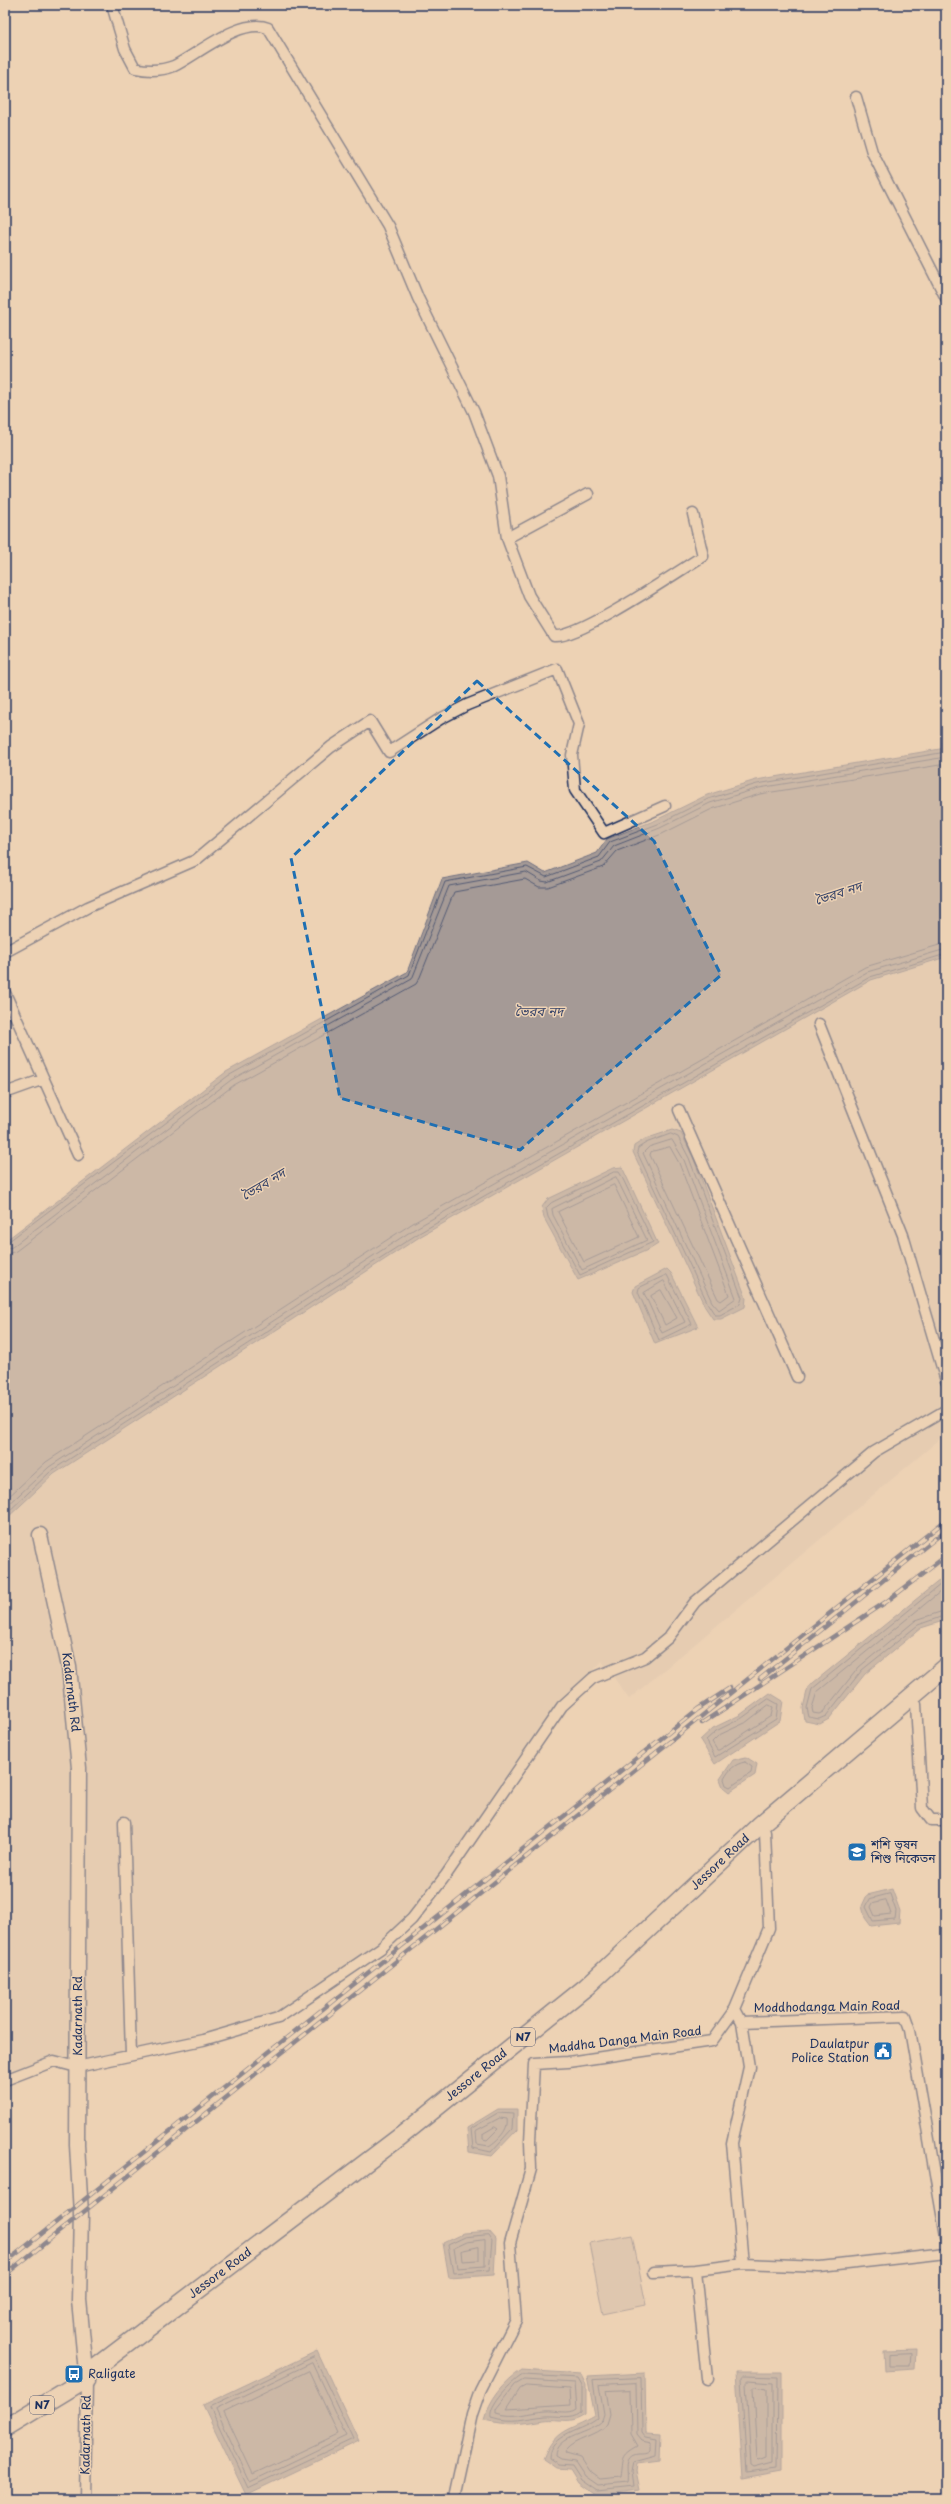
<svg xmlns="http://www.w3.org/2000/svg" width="951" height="2504" font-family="'Playpen Sans','Noto Sans Bengali',sans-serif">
<rect width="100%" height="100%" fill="#edd2b4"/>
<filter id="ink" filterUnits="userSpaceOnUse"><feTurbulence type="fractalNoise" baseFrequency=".025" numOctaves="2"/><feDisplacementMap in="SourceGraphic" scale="8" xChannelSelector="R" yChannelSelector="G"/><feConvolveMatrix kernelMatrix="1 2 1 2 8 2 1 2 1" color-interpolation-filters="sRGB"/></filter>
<g filter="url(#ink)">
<path fill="#ddc6ae" d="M 946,957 L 946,1434 L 629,1699 L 602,1661 L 562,1706 L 446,1875 L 381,1948 L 262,2023 L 131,2055 L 54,2061 L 5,2080 L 5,1519 L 54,1474 L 421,1236 L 871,980 Z"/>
<path fill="#cfbaa8" stroke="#757483" d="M 632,2235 L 646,2305 L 603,2314 L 589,2243 Z"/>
<path fill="#a59a96" stroke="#6e6f80" d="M 946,748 L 946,957 L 871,980 L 421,1236 L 54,1474 L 5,1520 L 5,1241 L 226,1072 L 407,972 L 442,879 L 528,863 L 545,873 L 597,853 L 607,839 L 656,820 L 707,795 L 756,780 Z
M 672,1130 L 681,1133 L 693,1157 L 746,1298 L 745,1307 L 721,1319 L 713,1319 L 705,1307 L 633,1152 L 634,1146 L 645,1139 Z
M 622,1167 L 658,1244 L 650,1249 L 578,1280 L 544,1218 L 542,1207 L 548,1199 L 613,1168 Z
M 667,1269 L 671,1273 L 698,1327 L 655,1344 L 633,1292 L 635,1286 Z
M 946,1575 L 946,1617 L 940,1622 L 921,1628 L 865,1674 L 829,1719 L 820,1724 L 805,1721 L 803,1708 L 808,1687 Z
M 770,1693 L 783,1701 L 780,1721 L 715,1764 L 700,1740 L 713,1728 L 740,1715 Z
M 746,1757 L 757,1764 L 755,1775 L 729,1792 L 723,1787 L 720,1779 L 733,1760 Z
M 892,1889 L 900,1911 L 899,1923 L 871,1926 L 865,1918 L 862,1906 L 867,1895 Z
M 498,2109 L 517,2109 L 517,2130 L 492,2156 L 469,2152 L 467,2128 Z
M 489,2231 L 496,2239 L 494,2275 L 449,2278 L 443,2243 L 464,2233 Z
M 916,2350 L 915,2369 L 885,2371 L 884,2351 Z
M 317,2351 L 359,2441 L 246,2495 L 203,2405 Z
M 522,2370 L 581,2374 L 586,2384 L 586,2414 C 569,2425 563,2418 545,2420 C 519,2424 511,2426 484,2420 C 489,2400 504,2381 522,2370 Z
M 736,2372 L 782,2372 L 782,2472 L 743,2479 Z
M 645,2373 L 646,2432 L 661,2433 L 660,2460 L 637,2463 L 636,2471 L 640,2490 L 596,2495 L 578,2482 L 570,2469 L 556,2468 L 543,2459 C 555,2428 569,2431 595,2416 L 587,2376 Z"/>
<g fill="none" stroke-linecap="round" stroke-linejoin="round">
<path stroke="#525a74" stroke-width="1" d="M 671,1134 L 678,1137 L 689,1158 L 742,1298 L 740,1304 L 720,1315 L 715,1315 L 708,1304 L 637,1152 L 638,1148 L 646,1143 Z
M 672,1140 L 684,1160 L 736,1298 L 719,1310 L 712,1302 L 643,1153 L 649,1147 Z
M 670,1147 L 679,1163 L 729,1295 L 721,1301 L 718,1299 L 650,1155 L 651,1152 Z
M 614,1172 L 619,1172 L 621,1175 L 653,1242 L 580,1275 L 548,1217 L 546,1208 L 551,1203 Z
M 616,1177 L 647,1240 L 582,1270 L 553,1215 L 552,1209 Z
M 614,1185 L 639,1237 L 584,1262 L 558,1212 Z
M 5,1244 L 228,1076 L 409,975 L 445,882 L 527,867 L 546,877 L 599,857 L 610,842 L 658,824 L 708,799 L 757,784 L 946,752
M 5,1249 L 12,1247 L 231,1080 L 412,979 L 449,886 L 526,872 L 541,881 L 547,882 L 601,862 L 614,846 L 660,828 L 710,803 L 759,788 L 946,757
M 5,1255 L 16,1251 L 234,1085 L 416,984 L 420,977 L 454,892 L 525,879 L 539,887 L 548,887 L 603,867 L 617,851 L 662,834 L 712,809 L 760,794 L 946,764
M 667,1275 L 692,1324 L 659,1340 L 638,1292 L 639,1288 Z
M 664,1281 L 685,1322 L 662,1333 L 644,1293 Z
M 661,1290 L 677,1318 L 665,1325 L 651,1296 Z
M 5,1500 L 46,1462 L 413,1223 L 865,967 L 946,943
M 5,1508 L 49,1467 L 416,1228 L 867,972 L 946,949
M 5,1515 L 51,1471 L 419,1233 L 870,977 L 946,954
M 946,1580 L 812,1689 L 807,1708 L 809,1717 L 819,1719 L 826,1716 L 862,1670 L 918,1625 L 946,1615
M 946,1587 L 817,1692 L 812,1708 L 813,1713 L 819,1714 L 823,1712 L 859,1667 L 916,1620 L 946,1610
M 769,1699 L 778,1704 L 776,1719 L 715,1757 L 706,1740 L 716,1731 L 742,1718 Z
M 769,1705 L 773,1707 L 771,1716 L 719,1750 L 717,1750 L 712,1742 L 719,1735 L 745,1723 Z
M 745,1762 L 752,1767 L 751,1773 L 730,1787 L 726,1785 L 724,1779 C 729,1770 734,1764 745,1762 Z
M 890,1894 L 896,1911 L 895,1919 L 873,1921 L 866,1907 L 870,1899 Z
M 886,1900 L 891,1914 L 875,1916 L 871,1907 L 873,1903 Z
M 498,2113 L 513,2114 L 512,2129 L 491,2152 L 473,2148 L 471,2129 Z
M 500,2118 L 507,2119 C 509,2130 498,2140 489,2146 L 477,2144 L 476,2131 Z
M 495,2127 L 498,2129 L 487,2140 L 483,2139 L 483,2134 Z
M 488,2235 L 492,2241 L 489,2270 L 453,2273 L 448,2245 L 465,2237 Z
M 485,2240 L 485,2266 L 457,2268 L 454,2248 L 467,2242 Z
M 479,2247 L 479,2260 L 462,2261 L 461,2251 Z
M 911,2354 L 910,2366 L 889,2366 L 889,2355 Z
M 314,2357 L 353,2439 L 248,2488 L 210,2407 Z
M 312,2363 L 346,2436 L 250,2482 L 216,2409 Z
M 309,2371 L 338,2434 L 253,2474 L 224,2412 Z
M 523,2375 L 578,2378 L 582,2385 L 582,2412 C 570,2420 560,2415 546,2416 C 523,2418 514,2424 491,2417 C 488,2405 513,2380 523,2375 Z
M 743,2376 L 778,2377 L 777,2469 L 747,2473 L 741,2378 Z
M 641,2378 L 642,2432 L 645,2436 L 657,2438 L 656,2455 L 634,2461 L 632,2471 L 634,2486 L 597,2490 L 581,2479 L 572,2465 L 558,2464 L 549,2458 C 549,2433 584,2431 598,2418 L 593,2380 Z
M 524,2380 L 575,2383 L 577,2409 C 569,2415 556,2410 546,2411 C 528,2412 515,2419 496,2413 L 496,2409 L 515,2385 Z
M 748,2381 L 773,2383 L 773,2463 L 754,2468 L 751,2466 L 746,2383 Z
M 636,2383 L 637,2434 L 642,2440 L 651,2442 L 651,2450 C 648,2453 644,2453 639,2453 C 623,2455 630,2471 628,2482 L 598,2485 L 585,2476 L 575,2461 L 560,2459 L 555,2456 C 555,2435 591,2434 602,2421 L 604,2415 L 599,2385 Z
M 526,2386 L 570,2389 L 571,2405 L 507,2409 L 520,2389 Z
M 755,2387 L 767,2389 L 767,2458 L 759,2461 L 757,2459 L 753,2389 Z
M 630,2390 L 631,2434 L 638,2446 C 620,2456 624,2458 621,2477 L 600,2479 L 589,2471 L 580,2457 L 566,2453 L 565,2451 C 575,2438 595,2438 607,2425 L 610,2415 L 606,2391 Z"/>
<g stroke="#1b2f5e" stroke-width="13">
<path id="minor" d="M 112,5 L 125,49 L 135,68 C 148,71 161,71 174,66 C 198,54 241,17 268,28 L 388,226 L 418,298 L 474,412 L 498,476 L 507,538 L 529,596 L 554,636 C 579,639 677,572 703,556 L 693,514
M 856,97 L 872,152 L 946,298
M 507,538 L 588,494
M 5,952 L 88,907 L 196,860 L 331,747 L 370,721 L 389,752 L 440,719 L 467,705 L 557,669 L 579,724 L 572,755 L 575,790 L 604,833 L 665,806
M 5,993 L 78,1155
M 819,1024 L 903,1235 L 946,1381
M 5,1093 L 44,1079
M 679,1110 L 797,1377
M 916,1704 L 922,1808 L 931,1820 L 946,1820
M 124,1822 L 131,2055
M 742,2022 L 905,2016 L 910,2030 L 946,2237
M 5,2080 L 54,2061 L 77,2067 L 203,2040 L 278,2018 L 381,1948 L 412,1919 L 446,1875 L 562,1706 L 593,1678 L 645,1657 L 668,1638 L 695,1602 L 874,1452 L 946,1410
M 743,2264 L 820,2267 L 946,2253
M 654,2272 L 696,2270
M 707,2379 L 696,2270 L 743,2264 L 732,2143 L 749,2067 L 742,2022 L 735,2009
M 85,2499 L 87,2382
M 447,2499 L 454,2497 L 472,2414 L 480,2391 L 516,2320 L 510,2243 L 531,2169 L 530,2141 L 534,2064 L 568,2062 L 712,2041 L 735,2009 L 769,1928 L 765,1832"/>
</g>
<g stroke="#1b2f5e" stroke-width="17">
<path id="secondary" d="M 40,1535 L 69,1667 L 79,1768 L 77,2145 L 81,2214 L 79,2300 L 87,2382"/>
</g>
<g stroke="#1b2f5e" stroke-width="20">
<path id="trunk" d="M 5,2428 L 79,2383 L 86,2375 L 401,2136 L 586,1987 L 761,1824 L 946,1667"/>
</g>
<use href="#minor" stroke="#edd2b4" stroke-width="10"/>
<use href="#secondary" stroke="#edd2b4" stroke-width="14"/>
<use href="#trunk" stroke="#edd2b4" stroke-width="17"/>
<g stroke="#1b2f5e" stroke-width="4.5">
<path id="rail" d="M 760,1679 L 946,1530
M 702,1723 L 886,1602 L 946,1556
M 5,2263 L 698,1709 L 730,1688
M 5,2275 L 946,1520"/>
</g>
<use href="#rail" stroke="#edd2b4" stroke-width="3" stroke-dasharray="9" stroke-linecap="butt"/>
</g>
</g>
<path d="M0 0H951V2504H0ZM 477,681 L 654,841 L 721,975 L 520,1150 L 340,1098 L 291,858 Z" fill="#edd2b4" fill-opacity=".55" fill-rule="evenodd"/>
<path fill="none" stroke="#1f6fb2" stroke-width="3" stroke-dasharray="8 5" stroke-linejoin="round" d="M 477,681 L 654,841 L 721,975 L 520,1150 L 340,1098 L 291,858 Z"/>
<defs>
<g id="school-square" transform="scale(1)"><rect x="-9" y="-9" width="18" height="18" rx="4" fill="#1f6fb2" stroke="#edd2b4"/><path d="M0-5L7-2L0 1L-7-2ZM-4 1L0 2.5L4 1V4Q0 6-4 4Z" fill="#fff"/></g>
<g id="civic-square" transform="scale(1)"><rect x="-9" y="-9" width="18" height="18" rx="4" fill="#1f6fb2" stroke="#edd2b4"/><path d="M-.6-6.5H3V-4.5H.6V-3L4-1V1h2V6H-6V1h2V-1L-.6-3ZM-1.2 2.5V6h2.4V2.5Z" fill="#fff"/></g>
<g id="bus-square" transform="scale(1)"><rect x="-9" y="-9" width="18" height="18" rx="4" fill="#1f6fb2" stroke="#edd2b4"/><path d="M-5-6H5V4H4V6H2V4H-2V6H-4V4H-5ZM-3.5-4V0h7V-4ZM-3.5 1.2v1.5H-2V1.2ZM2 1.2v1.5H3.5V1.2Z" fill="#fff"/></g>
</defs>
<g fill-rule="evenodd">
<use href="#school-square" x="857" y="1852"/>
<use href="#civic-square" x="883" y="2051"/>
<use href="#bus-square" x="74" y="2374"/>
</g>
<g text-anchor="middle" stroke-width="3" stroke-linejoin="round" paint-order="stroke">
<g fill="#edd2b4" stroke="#5a6078" stroke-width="1">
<rect x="511" y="2028" width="24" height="18" rx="3"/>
<rect x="30" y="2396" width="24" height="18" rx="3"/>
</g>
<g font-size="11" font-weight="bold" fill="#1b2f5e">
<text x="523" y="2041">N7</text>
<text x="42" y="2409">N7</text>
</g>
<g font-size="12" fill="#1b2f5e" stroke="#edd2b4">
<text transform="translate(71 1692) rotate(83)" y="4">Kadarnath Rd</text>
<text transform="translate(720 1862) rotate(-43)" y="4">Jessore Road</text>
<text transform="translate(827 2007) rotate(-1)" y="4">Moddhodanga Main Road</text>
<text transform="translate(78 2016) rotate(-90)" y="4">Kadarnath Rd</text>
<text transform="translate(625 2040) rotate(-7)" y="4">Maddha Danga Main Road</text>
<text transform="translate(476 2075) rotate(-39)" y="4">Jessore Road</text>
<text transform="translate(220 2273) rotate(-37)" y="4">Jessore Road</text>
<text transform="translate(86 2435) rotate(-89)" y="4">Kadarnath Rd</text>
</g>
<g font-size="12" fill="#1b2f5e" stroke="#edd2b4" text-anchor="start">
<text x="871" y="1849">শশি ভূষন<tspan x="871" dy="14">শিশু নিকেতন</tspan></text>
<text x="869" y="2048" text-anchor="end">Daulatpur<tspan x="869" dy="14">Police Station</tspan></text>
<text x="88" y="2378">Raligate</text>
</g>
<g font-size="13" font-style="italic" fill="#374469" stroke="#edd2b4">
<text transform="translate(838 893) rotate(-18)" y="5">ভৈরব নদ</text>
<text x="539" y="1016">ভৈরব নদ</text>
<text transform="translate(263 1184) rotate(-31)" y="5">ভৈরব নদ</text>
</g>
</g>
<rect width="951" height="2504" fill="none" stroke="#edd2b4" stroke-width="20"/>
<rect x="10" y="10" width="931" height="2484" fill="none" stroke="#1b2f5e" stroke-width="1.5" filter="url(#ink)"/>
</svg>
